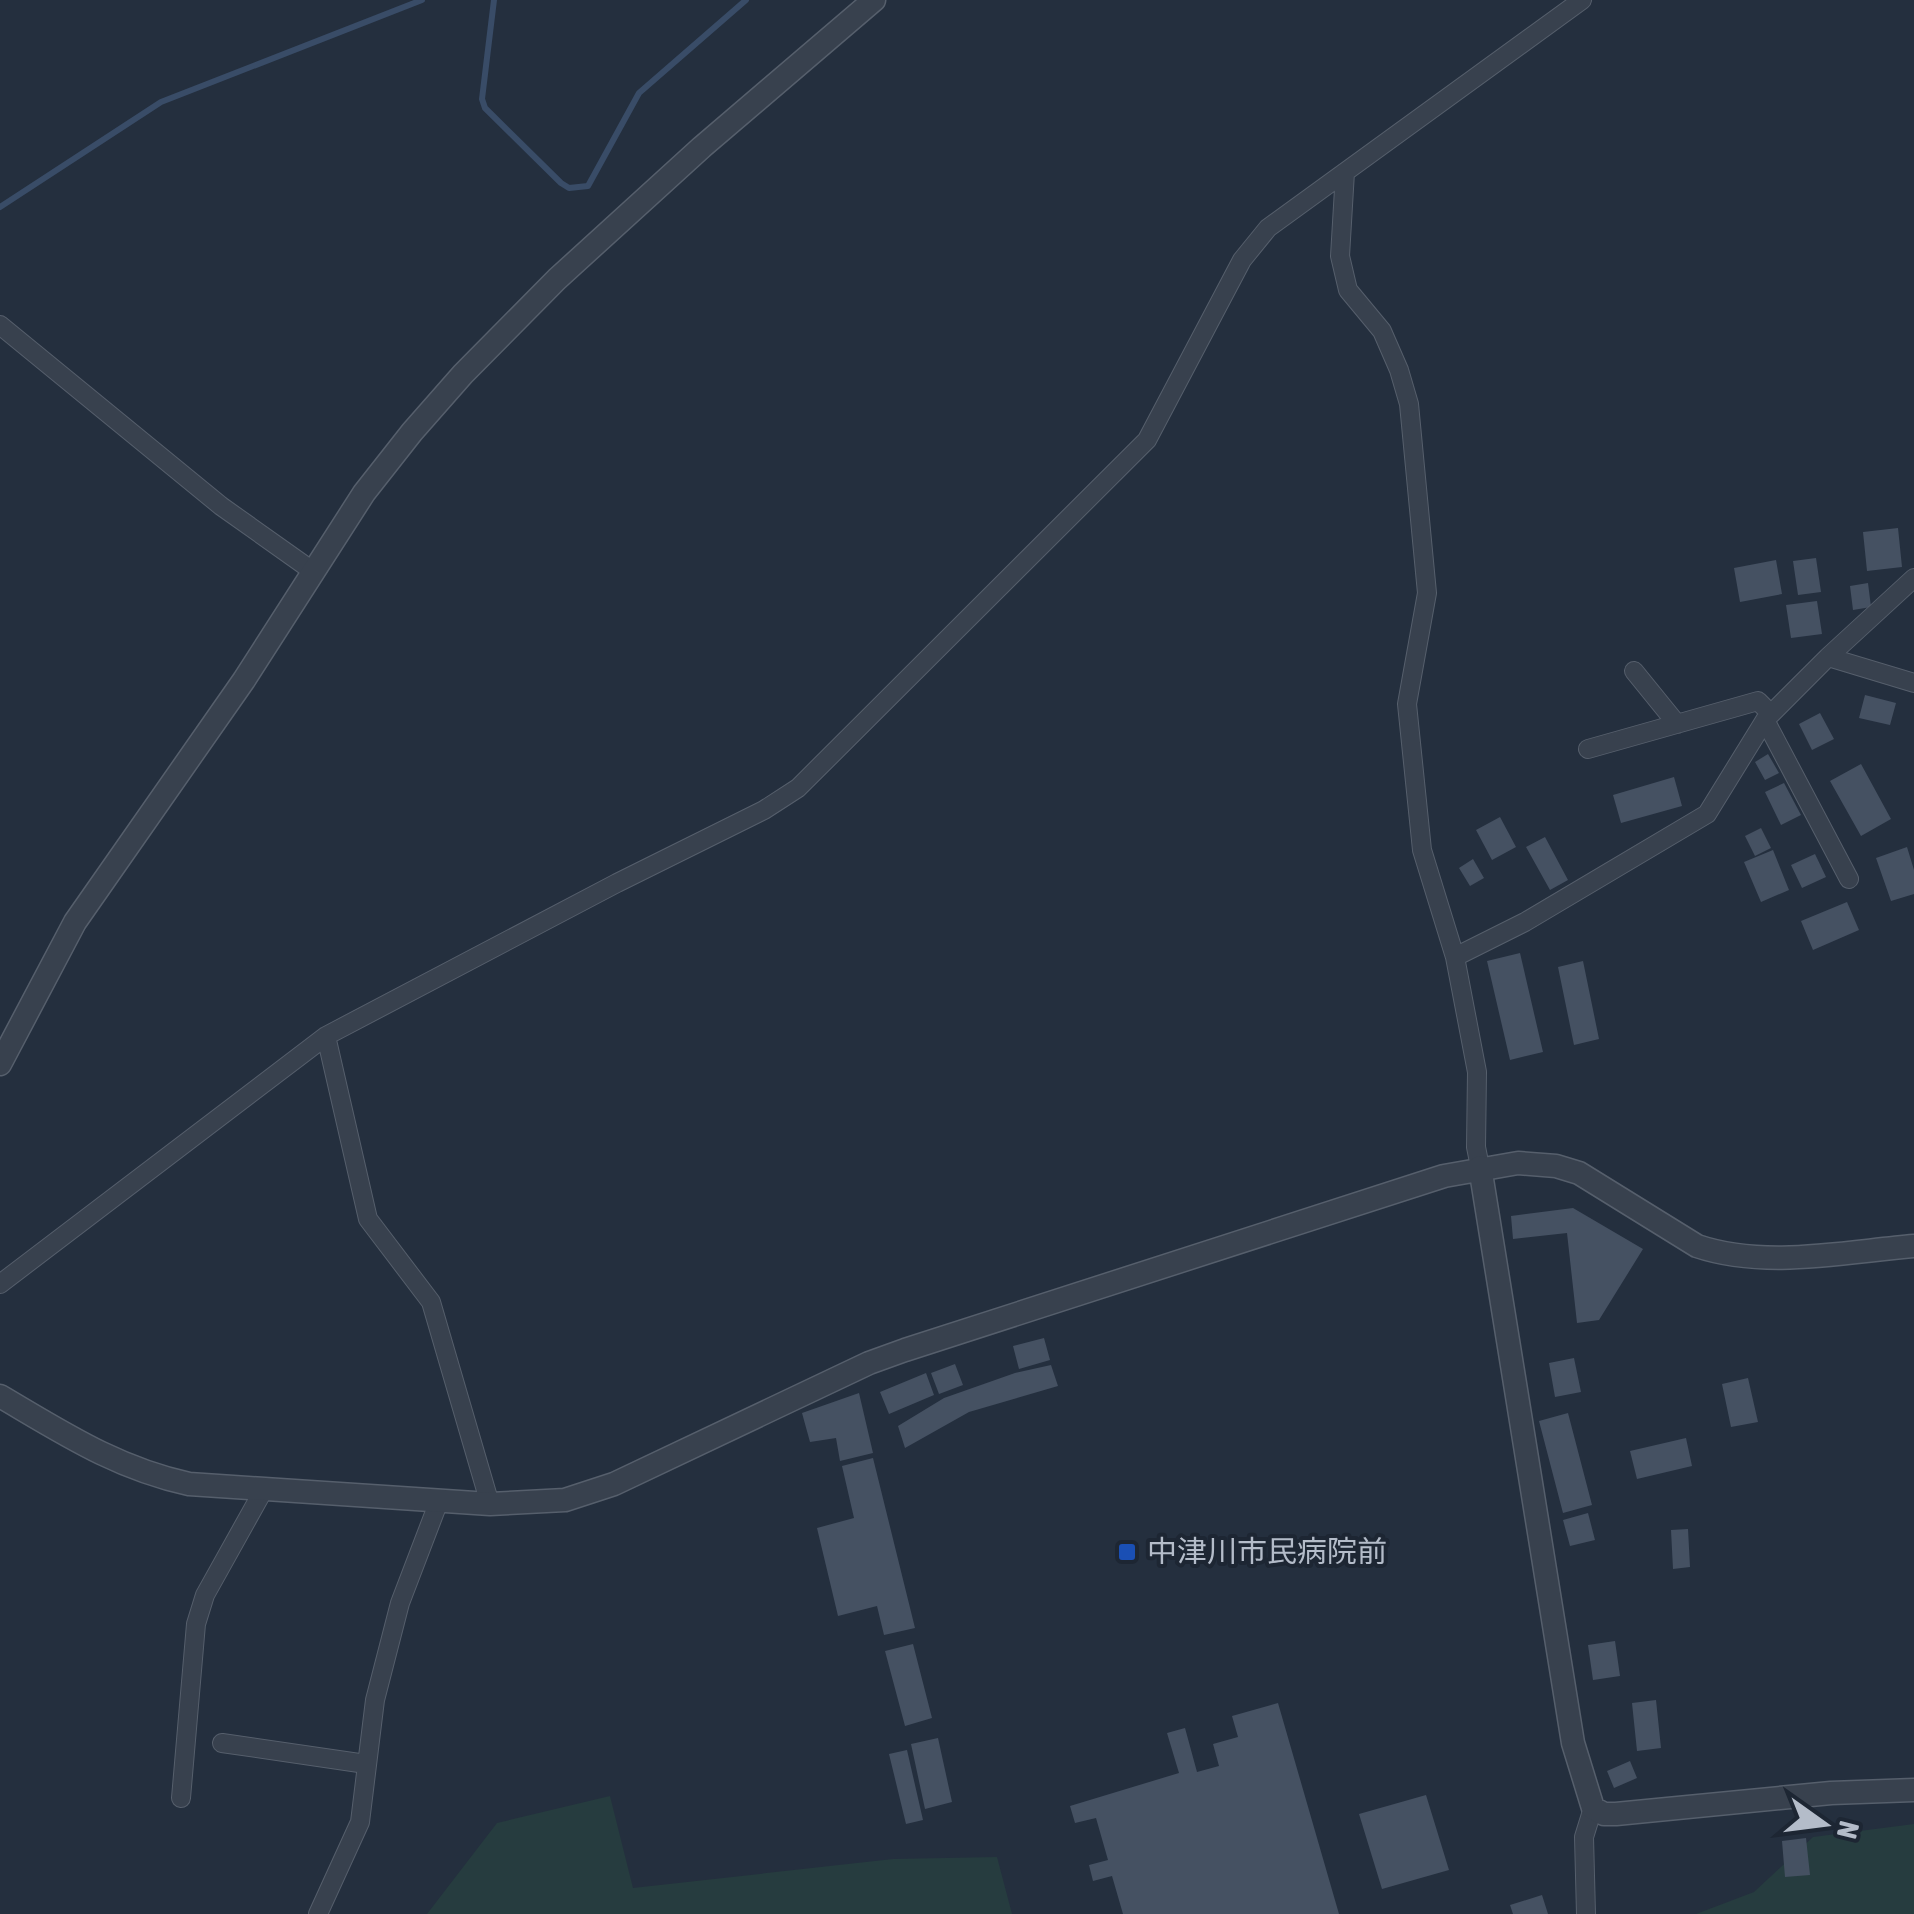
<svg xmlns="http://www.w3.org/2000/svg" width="1914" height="1914" font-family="'Asap Condensed','Noto Sans JP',sans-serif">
<rect width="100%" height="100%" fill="#242f3e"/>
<path fill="#263c3f" d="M 610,1796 L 633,1888 L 893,1859 L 997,1857 L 1012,1914 L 427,1914 L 497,1823 Z
M 1914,1824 L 1914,1914 L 1696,1914 L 1754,1892 L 1813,1837 Z"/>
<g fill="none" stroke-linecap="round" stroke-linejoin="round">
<path stroke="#394c67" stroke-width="6" d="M 494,0 L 482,99 L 485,108 L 561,183 L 569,188 L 588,186 L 639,93 L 746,0
M 0,207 L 161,102 L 422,0"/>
</g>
<path fill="#455162" d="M 1898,528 L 1902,567 L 1867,571 L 1863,532 Z
M 1816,558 L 1821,592 L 1798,595 L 1793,561 Z
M 1776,560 L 1782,594 L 1740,602 L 1734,568 Z
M 1868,583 L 1871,607 L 1853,610 L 1850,586 Z
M 1817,601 L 1822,634 L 1791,638 L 1786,605 Z
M 1865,695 L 1896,703 L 1890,725 L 1859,718 Z
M 1820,713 L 1834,739 L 1812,750 L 1799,724 Z
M 1768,754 L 1779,773 L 1765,780 L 1755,762 Z
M 1861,764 L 1891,819 L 1861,836 L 1830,781 Z
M 1674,777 L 1682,806 L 1621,823 L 1613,795 Z
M 1784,783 L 1801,815 L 1781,825 L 1765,792 Z
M 1500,817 L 1516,847 L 1492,860 L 1476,830 Z
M 1761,828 L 1771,848 L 1755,856 L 1745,836 Z
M 1545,837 L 1568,880 L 1550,890 L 1526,847 Z
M 1907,847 L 1914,870 L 1914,894 L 1891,901 L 1876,858 Z
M 1773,850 L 1789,890 L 1761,902 L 1744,862 Z
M 1815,854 L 1826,877 L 1802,888 L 1791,865 Z
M 1473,859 L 1484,878 L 1470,886 L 1459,868 Z
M 1847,902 L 1859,930 L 1813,950 L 1801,921 Z
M 1520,953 L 1543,1052 L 1510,1060 L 1487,961 Z
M 1583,961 L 1599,1039 L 1574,1045 L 1558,967 Z
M 1573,1208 L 1643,1249 L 1599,1320 L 1577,1323 L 1567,1233 L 1513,1239 L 1511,1216 Z
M 1044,1338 L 1050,1360 L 1019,1369 L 1013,1346 Z
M 1574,1358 L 1581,1392 L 1555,1397 L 1549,1363 Z
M 955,1364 L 963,1385 L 939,1394 L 931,1373 Z
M 1051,1365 L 1058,1386 L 969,1412 L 905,1448 L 898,1426 L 944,1398 L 1015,1373 Z
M 926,1373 L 934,1395 L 889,1414 L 880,1392 Z
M 1748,1378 L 1758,1422 L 1731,1427 L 1722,1384 Z
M 859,1393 L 873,1453 L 840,1461 L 836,1438 L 810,1442 L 802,1413 Z
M 1568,1413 L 1592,1505 L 1563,1513 L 1539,1421 Z
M 1686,1438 L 1692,1466 L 1637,1479 L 1630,1451 Z
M 873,1458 L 915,1628 L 884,1635 L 877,1606 L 838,1616 L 817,1528 L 854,1518 L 842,1466 Z
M 1588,1513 L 1595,1540 L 1570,1546 L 1563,1520 Z
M 1688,1529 L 1690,1567 L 1673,1569 L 1671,1530 Z
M 1615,1641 L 1620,1676 L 1593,1680 L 1588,1645 Z
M 913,1644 L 932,1718 L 905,1726 L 885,1651 Z
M 1656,1700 L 1661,1748 L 1637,1751 L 1632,1703 Z
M 1278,1703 L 1339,1914 L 1123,1914 L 1112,1876 L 1093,1881 L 1089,1865 L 1108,1860 L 1096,1818 L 1075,1823 L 1070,1806 L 1179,1773 L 1167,1733 L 1185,1728 L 1197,1772 L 1219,1766 L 1213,1744 L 1238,1737 L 1232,1716 Z
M 938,1738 L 952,1802 L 925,1809 L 911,1744 Z
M 907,1750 L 923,1820 L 906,1824 L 889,1754 Z
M 1630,1761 L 1637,1778 L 1614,1788 L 1607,1771 Z
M 1426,1795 L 1449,1870 L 1382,1889 L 1359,1814 Z
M 1806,1838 L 1810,1875 L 1785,1877 L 1782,1841 Z
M 1542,1895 L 1548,1914 L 1513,1914 L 1510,1905 Z"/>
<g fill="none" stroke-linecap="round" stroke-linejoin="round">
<g stroke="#565f6c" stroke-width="20">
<path id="minor" d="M 1345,172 L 1340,256 L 1348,290 L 1382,331 L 1399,370 L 1409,404 L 1427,593 L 1407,704 L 1422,850 L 1455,957 L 1477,1072 L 1476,1147 L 1480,1167
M 0,325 L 221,506 L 314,572
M 1828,657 L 1914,683
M 1634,671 L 1677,724
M 1765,720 L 1849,879
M 1588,749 L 1758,701 L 1771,714
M 1455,957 L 1525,922 L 1707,814 L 1765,720 L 1828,657 L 1914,578
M 326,1036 L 368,1219 L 431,1302 L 490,1504
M 0,1284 L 326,1036 L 617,883 L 764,810 L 798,788 L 1147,440 L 1242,260 L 1268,228 L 1582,0
M 222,1743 L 366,1764
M 181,1798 L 196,1624 L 205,1595 L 263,1491
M 318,1914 L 360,1822 L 375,1700 L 400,1603 L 439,1501
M 1586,1914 L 1584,1837 L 1593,1808"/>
</g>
<g stroke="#565f6c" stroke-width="25">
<path id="tertiary" d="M 0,1064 L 75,922 L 244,680 L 364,493 L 412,432 L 463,374 L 557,279 L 702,147 L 874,0
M 1480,1167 L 1573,1743 L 1593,1808 L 1604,1814 L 1616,1814 L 1831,1793 L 1914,1790
M 0,1396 C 63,1433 116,1468 189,1484 L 490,1504 L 565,1500 L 614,1484 L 869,1363 L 905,1350 L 1444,1176 L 1518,1163 L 1556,1166 L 1579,1173 L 1697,1246 C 1765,1269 1844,1252 1914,1246"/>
</g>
<use href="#minor" stroke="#38414e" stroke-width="18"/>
<use href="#tertiary" stroke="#38414e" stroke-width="22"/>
</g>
<rect fill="#1a4fb4" stroke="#1d2633" stroke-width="4" x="1117" y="1542" width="20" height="20" rx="5"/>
<g text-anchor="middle" stroke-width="8" stroke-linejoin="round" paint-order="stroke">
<g font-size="30" fill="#b4bcc9" stroke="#1d2633" text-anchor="start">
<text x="1147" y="1562">中津川市民病院前</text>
</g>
</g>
<g transform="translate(1824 1824) rotate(104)" stroke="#1d2633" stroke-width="8" paint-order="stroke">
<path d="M0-8L18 38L0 25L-18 38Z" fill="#b4bcc9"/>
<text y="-15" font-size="28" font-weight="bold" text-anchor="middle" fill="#b4bcc9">N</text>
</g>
</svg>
